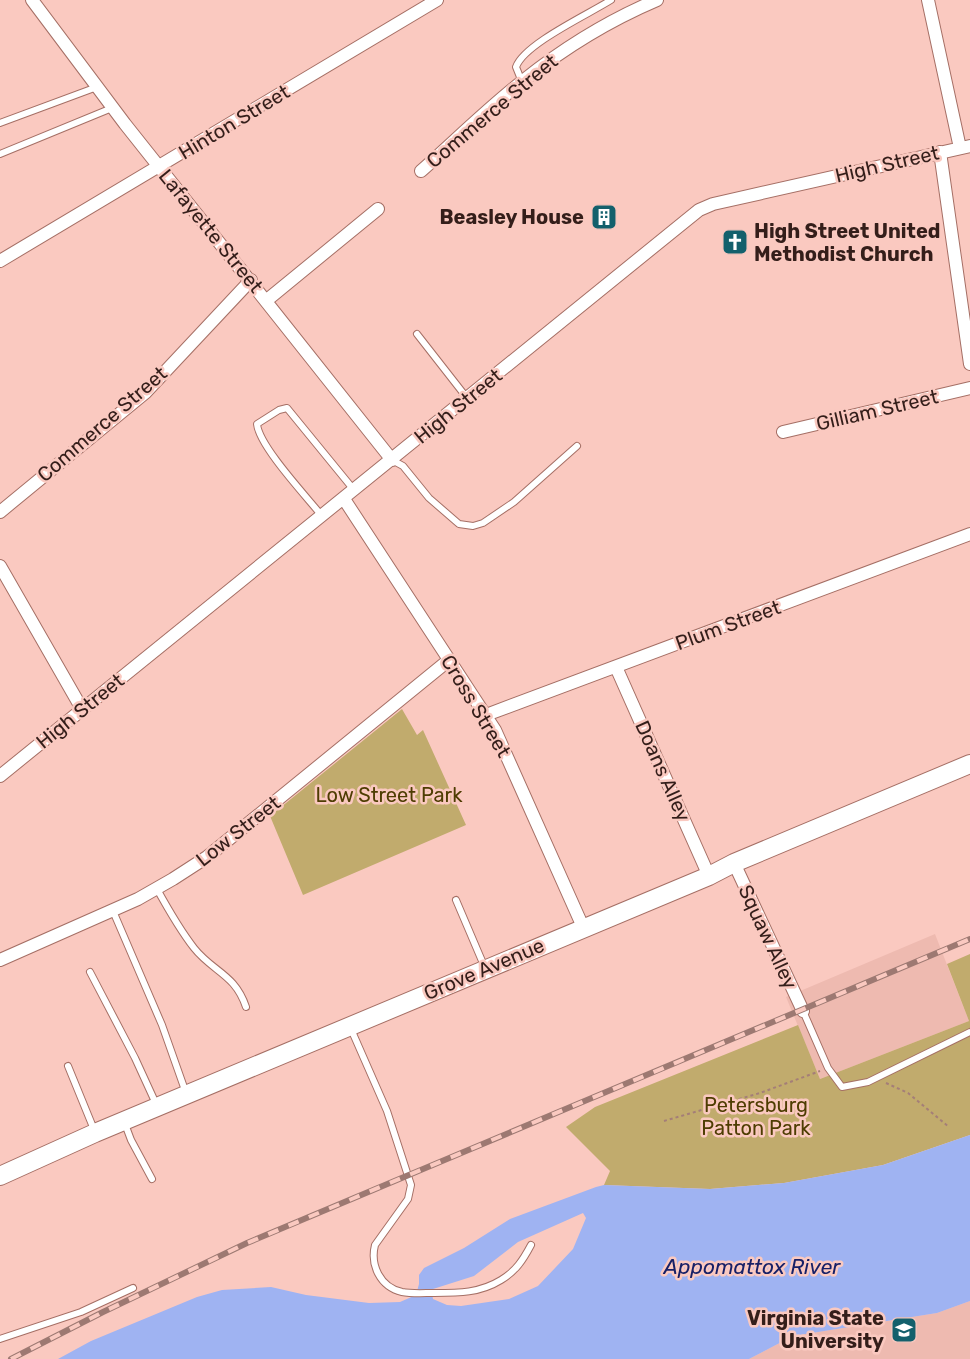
<svg xmlns="http://www.w3.org/2000/svg" width="970" height="1359" font-family="Rubik,sans-serif">
<rect width="100%" height="100%" fill="#fac9c0"/>
<path fill="#eebab0" d="M 935,934 L 969,1021 L 820,1079 L 786,997 Z
M 970,1301 L 970,1359 L 749,1359 L 793,1336 L 937,1313 Z"/>
<path fill="#c1ab6d" d="M 402,709 L 417,735 L 423,730 L 466,825 L 303,895 L 270,816 Z
M 970,954 L 970,1135 L 883,1165 L 784,1183 L 710,1189 L 604,1185 L 610,1171 L 566,1127 L 595,1107 L 798,1025 L 820,1079 L 969,1021 L 947,964 Z"/>
<path fill="#9fb3f2" fill-rule="evenodd" d="M 970,1135 L 970,1301 L 937,1313 L 793,1336 L 749,1359 L 58,1359 L 91,1341 L 197,1297 L 222,1290 L 271,1287 L 306,1295 L 369,1303 L 400,1302 L 416,1295 L 419,1284 L 419,1275 L 424,1268 L 464,1248 L 510,1219 L 596,1187 L 604,1185 L 710,1189 L 784,1183 L 883,1165 ZM 583,1213 L 586,1218 L 573,1249 L 538,1286 L 509,1299 L 461,1306 L 447,1305 L 433,1299 L 432,1294 L 433,1289 L 474,1276 L 518,1242 Z"/>
<g fill="none" stroke-linecap="round" stroke-linejoin="round">
<g stroke="#a56f65" stroke-width="8">
<path id="lane" d="M 522,82 L 516,67 C 524,44 589,14 611,0
M 0,123 L 97,87
M 0,154 L 112,108
M 417,334 L 467,398
M 392,460 L 403,466 L 429,498 L 459,524 L 473,526 L 483,523 L 514,502 L 577,446
M 322,516 C 306,496 259,446 257,424 L 279,410 L 287,408 L 354,490
M 157,889 C 168,909 180,930 194,948 C 213,972 235,974 246,1007
M 456,900 L 485,968
M 113,911 L 162,1025 L 186,1093
M 90,972 L 135,1058 L 157,1106
M 803,1011 L 828,1068 L 842,1087 L 868,1082 L 970,1032
M 351,1029 L 387,1111 L 411,1185 L 408,1199 L 375,1245 C 370,1265 380,1287 402,1292 C 412,1294 424,1293 434,1293 C 459,1293 480,1293 501,1280 C 516,1271 523,1260 531,1245
M 68,1066 L 95,1132
M 125,1124 L 131,1140 L 152,1179
M 0,1339 L 81,1312 L 133,1288"/>
</g>
<g stroke="#a56f65" stroke-width="14">
<path id="street" d="M 32,0 L 125,124 L 392,460
M 928,0 L 960,148
M 940,152 L 970,364
M 421,171 C 455,141 488,108 524,80 C 564,48 610,20 657,0
M 0,261 L 437,0
M 267,300 L 378,209
M 783,432 L 970,388
M 344,499 L 495,730 L 583,927
M 0,512 L 146,392 L 251,280
M 0,566 L 82,709
M 616,667 L 709,876
M 486,715 L 970,534
M 0,776 L 699,210 L 713,204 L 970,146
M 734,863 L 803,1011
M 0,960 L 138,899 L 173,879 L 207,857 L 449,660"/>
</g>
<g stroke="#a56f65" stroke-width="20">
<path id="secondary" d="M 0,1176 L 95,1133 L 709,876 L 734,863 L 970,764"/>
</g>
<path stroke="#a47e78" stroke-width="2" stroke-dasharray="3 3" stroke-linecap="butt" d="M 886,1083 L 908,1093 L 949,1127
M 664,1121 L 760,1093 L 820,1071"/>
<use href="#lane" stroke="#fff" stroke-width="6"/>
<use href="#street" stroke="#fff" stroke-width="12"/>
<use href="#secondary" stroke="#fff" stroke-width="18"/>
<g stroke="#9d7972" stroke-width="6">
<path id="rail" d="M 11,1359 L 103,1312 L 247,1243 L 970,939"/>
</g>
<use href="#rail" stroke="#fac9c0" stroke-width="4" stroke-dasharray="11" stroke-linecap="butt"/>
</g>
<defs>
<g id="building-square" transform="scale(1.35)"><rect x="-9" y="-9" width="18" height="18" rx="4" fill="#13606c" stroke="#fac9c0"/><path d="M-4-6H4V6H1V3H-1V6H-4ZM-2.5-4.3h1.7v1.8h-1.7ZM.8-4.3h1.7v1.8H.8ZM-2.5-1h1.7V.8h-1.7ZM.8-1h1.7V.8H.8Z" fill="#fff"/></g>
<g id="church-square" transform="scale(1.35)"><rect x="-9" y="-9" width="18" height="18" rx="4" fill="#13606c" stroke="#fac9c0"/><path d="M-1.2-6h2.4v3.5h3.3v2.4h-3.3V6h-2.4V-.1h-3.3v-2.4h3.3Z" fill="#fff"/></g>
<g id="university-square" transform="scale(1.35)"><rect x="-9" y="-9" width="18" height="18" rx="4" fill="#13606c" stroke="#fac9c0"/><path d="M0-5L7-2L0 1L-7-2ZM-4 1L0 2.5L4 1V4Q0 6-4 4Z" fill="#fff"/></g>
</defs>
<g fill-rule="evenodd">
<use href="#building-square" x="604" y="217"/>
<use href="#church-square" x="735" y="242"/>
<use href="#university-square" x="904" y="1330"/>
</g>
<g text-anchor="middle" stroke-width="5" stroke-linejoin="round" paint-order="stroke">
<g font-size="20" fill="#341e1a" stroke="#fac9c0">
<text transform="translate(492 111) rotate(-40)" y="7">Commerce Street</text>
<text transform="translate(234 122) rotate(-31)" y="7">Hinton Street</text>
<text transform="translate(887 164) rotate(-13)" y="7">High Street</text>
<text transform="translate(211 231) rotate(51)" y="7">Lafayette Street</text>
<text transform="translate(458 406) rotate(-39)" y="7">High Street</text>
<text transform="translate(877 410) rotate(-13)" y="7">Gilliam Street</text>
<text transform="translate(102 424) rotate(-41)" y="7">Commerce Street</text>
<text transform="translate(728 625) rotate(-20)" y="7">Plum Street</text>
<text transform="translate(476 706) rotate(59)" y="7">Cross Street</text>
<text transform="translate(80 711) rotate(-39)" y="7">High Street</text>
<text transform="translate(663 771) rotate(66)" y="7">Doans Alley</text>
<text transform="translate(238 831) rotate(-38)" y="7">Low Street</text>
<text transform="translate(768 937) rotate(65)" y="7">Squaw Alley</text>
<text transform="translate(484 969) rotate(-23)" y="7">Grove Avenue</text>
</g>
<g font-size="20" font-weight="bold" fill="#341e1a" stroke="#fac9c0" text-anchor="end">
<text x="584" y="224">Beasley House</text>
<text x="754" y="238" text-anchor="start">High Street United<tspan x="754" dy="23">Methodist Church</tspan></text>
<text x="884" y="1325">Virginia State<tspan x="884" dy="23">University</tspan></text>
</g>
<g font-size="20" fill="#4e3d02" stroke="#fac9c0">
<text x="389" y="802">Low Street Park</text>
<text x="756" y="1112">Petersburg<tspan x="756" dy="23">Patton Park</tspan></text>
</g>
<g font-size="21" font-style="italic" fill="#172067" stroke="#fac9c0">
<text x="752" y="1274">Appomattox River</text>
</g>
</g>
</svg>
